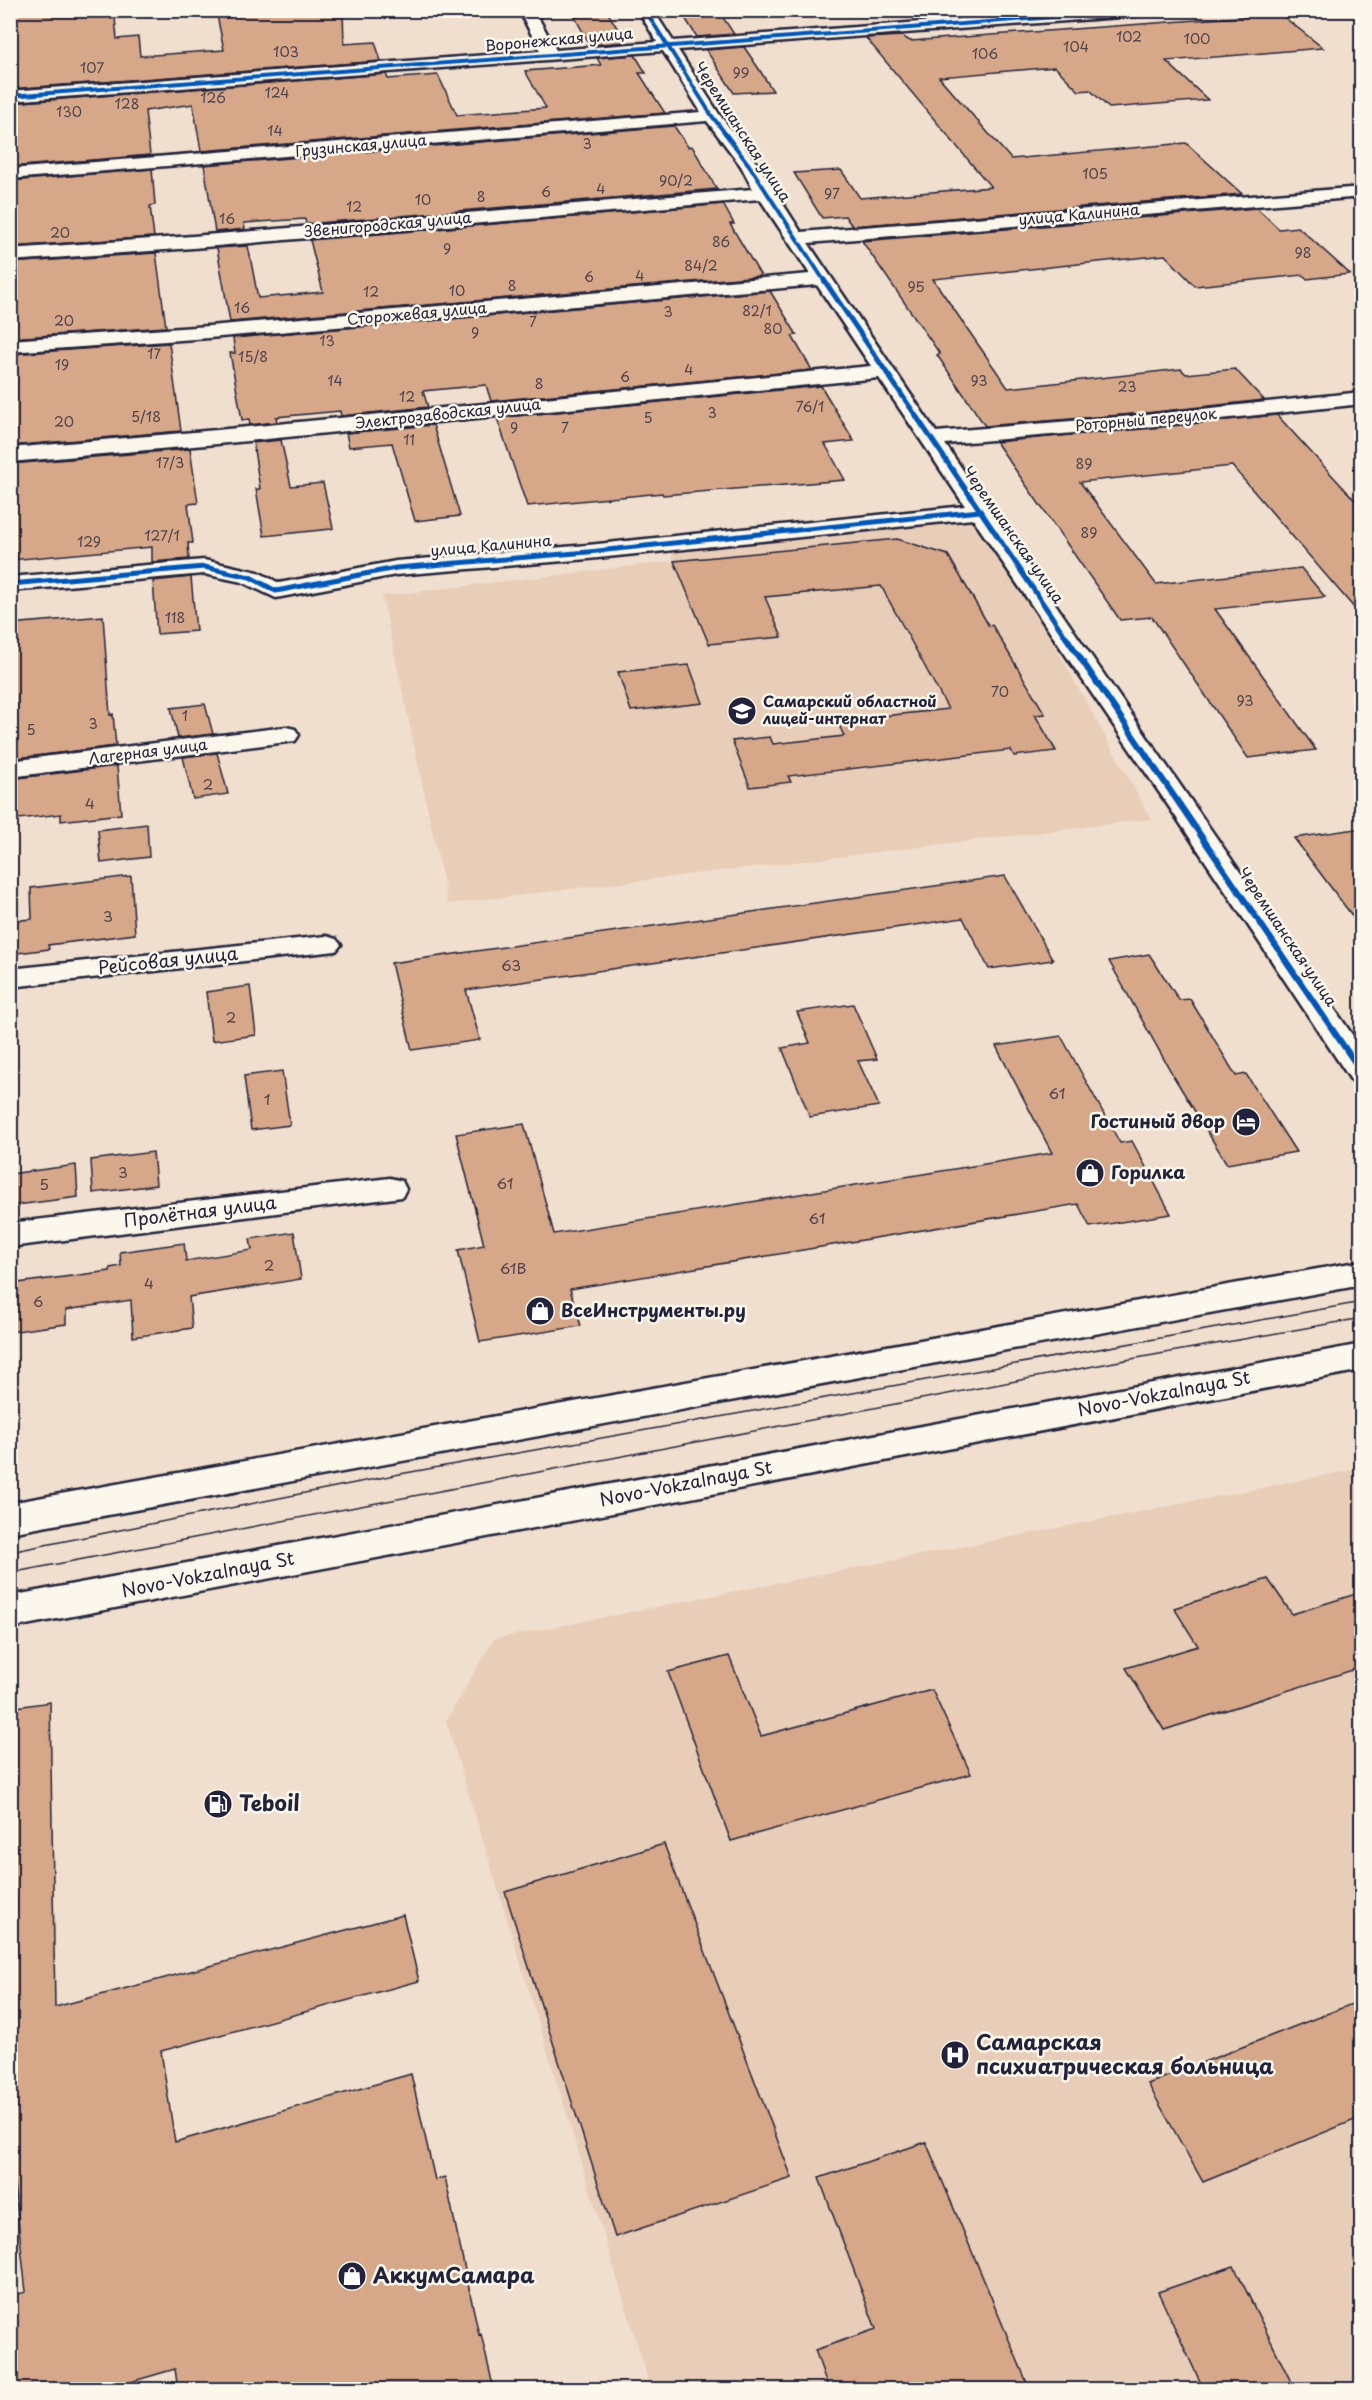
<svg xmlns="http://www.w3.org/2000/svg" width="1372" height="2400" font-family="'Playpen Sans',sans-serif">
<rect width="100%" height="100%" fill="#f0dfce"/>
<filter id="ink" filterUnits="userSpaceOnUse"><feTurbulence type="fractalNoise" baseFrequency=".0167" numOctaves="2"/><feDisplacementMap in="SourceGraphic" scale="12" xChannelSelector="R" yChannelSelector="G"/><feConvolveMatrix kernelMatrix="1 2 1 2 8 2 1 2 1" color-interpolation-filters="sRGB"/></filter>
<g filter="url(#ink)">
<path fill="#e8ceb9" d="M 980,511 L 1151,819 L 448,904 L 382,596 L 674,561 L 670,550 Z
M 1361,1468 L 1361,2389 L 651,2389 L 446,1721 L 494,1639 Z"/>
<path fill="#d7a789" stroke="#22223b" stroke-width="1.5" d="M 35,10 L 110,10 L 111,19 L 115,18 L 117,39 L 138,37 L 140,56 L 224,50 L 216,10 L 343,10 L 344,44 L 375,42 L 381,61 L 10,89 L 10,12 Z
M 571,10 L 606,10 L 626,42 L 590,45 Z
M 680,10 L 718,10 L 734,34 L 697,37 Z
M 1280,14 L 1323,48 L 1166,61 L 1208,100 L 1109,108 L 1090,90 L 1079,91 L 1055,67 L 939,77 L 1011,159 L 1186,143 L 1242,194 L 852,226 L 845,216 L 822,218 L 794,173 L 841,170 L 860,198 L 991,187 L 866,38 L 902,36 L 910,41 Z
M 744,47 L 757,66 L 773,91 L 734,93 L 706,50 Z
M 635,55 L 646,73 L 639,73 L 665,113 L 201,151 L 193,104 L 145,111 L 150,155 L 10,167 L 10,103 L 386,74 L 388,79 L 438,75 L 457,115 L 546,108 L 525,71 L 601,65 L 597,58 Z
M 674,126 L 688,147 L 692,146 L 717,189 L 306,224 L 305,219 L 244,223 L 245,229 L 215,232 L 204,165 Z
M 152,169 L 155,205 L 150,206 L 154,237 L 10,247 L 10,181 Z
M 723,204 L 734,224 L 730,224 L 761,276 L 230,322 L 217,248 L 248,246 L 258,298 L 323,292 L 310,240 Z
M 1257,208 L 1279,229 L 1298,227 L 1350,274 L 1307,279 L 1303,275 L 1195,286 L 1165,255 L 933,279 L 1008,388 L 1181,369 L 1186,374 L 1235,369 L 1264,400 L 1146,413 L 985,426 L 937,355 L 940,354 L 862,241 Z
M 156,253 L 166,327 L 10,338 L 10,263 Z
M 770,291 L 797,335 L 792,336 L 812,370 L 491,401 L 486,385 L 423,391 L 428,407 L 341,416 L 340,411 L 276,417 L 277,422 L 250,425 L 249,419 L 242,420 L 230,353 L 235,353 L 233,338 Z
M 169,343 L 181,431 L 10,446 L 10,354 Z
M 821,386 L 854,441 L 825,444 L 845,480 L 663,495 L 662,493 L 527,506 L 497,418 Z
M 1277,415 L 1362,508 L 1362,617 L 1232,466 L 1080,482 L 1156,584 L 1301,568 L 1325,597 L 1215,609 L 1316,750 L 1248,758 L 1152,617 L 1120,620 L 996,442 Z
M 433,425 L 460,516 L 415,521 L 392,443 L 349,447 L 346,433 Z
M 281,440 L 291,486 L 323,483 L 333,528 L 331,529 L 264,536 L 256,489 L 260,489 L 253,443 Z
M 190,449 L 198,503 L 188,504 L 193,543 L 188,543 L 189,559 L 152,562 L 152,547 L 10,560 L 10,464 Z
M 897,539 L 948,555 L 989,626 L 992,625 L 1045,714 L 1035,715 L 1056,751 L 1014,756 L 1011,750 L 788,776 L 791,782 L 750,787 L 732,741 L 770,737 L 773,744 L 844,736 L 837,721 L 948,709 L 881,586 L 765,597 L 782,637 L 709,644 L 674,561 Z
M 191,577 L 196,631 L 157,634 L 153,581 Z
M 103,616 L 110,715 L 113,714 L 116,746 L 10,759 L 10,624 Z
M 689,665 L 703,703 L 631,711 L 618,672 Z
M 205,704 L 213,734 L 178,738 L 171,708 Z
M 217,753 L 228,794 L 193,799 L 183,757 Z
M 117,766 L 121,814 L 61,821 L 61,814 L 10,820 L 10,779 Z
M 147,824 L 149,857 L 101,863 L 98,830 Z
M 1362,828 L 1362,929 L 1294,838 Z
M 131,876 L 135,934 L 48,945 L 49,949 L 10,954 L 10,921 L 32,919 L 31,888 Z
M 1005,876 L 1053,960 L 989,969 L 963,918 L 466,990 L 480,1040 L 412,1050 L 391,963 Z
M 1149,954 L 1179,1000 L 1190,999 L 1236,1076 L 1246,1074 L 1296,1152 L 1227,1164 L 1174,1077 L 1109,961 Z
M 250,986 L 256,1035 L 212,1041 L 206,992 Z
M 853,1004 L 877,1059 L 858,1061 L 879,1106 L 810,1117 L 782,1048 L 810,1043 L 797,1012 Z
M 1061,1036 L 1120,1143 L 1132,1141 L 1171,1214 L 1090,1227 L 1078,1204 L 570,1289 L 581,1326 L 480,1342 L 458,1250 L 484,1245 L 456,1134 L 524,1124 L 554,1234 L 1052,1153 L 996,1046 Z
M 282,1071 L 290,1125 L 251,1130 L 244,1076 Z
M 153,1152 L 156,1185 L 93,1193 L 91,1160 Z
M 76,1165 L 78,1197 L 10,1206 L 10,1174 Z
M 294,1232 L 301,1279 L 189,1297 L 192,1328 L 133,1337 L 131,1300 L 66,1310 L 66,1324 L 10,1332 L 10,1284 L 110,1271 L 110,1268 L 121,1266 L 120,1252 L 184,1243 L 186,1261 L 252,1250 L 250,1239 Z
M 1268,1579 L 1292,1614 L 1362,1592 L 1362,1667 L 1164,1730 L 1126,1668 L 1198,1646 L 1174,1608 Z
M 729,1656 L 761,1736 L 932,1690 L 971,1774 L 731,1841 L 668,1672 Z
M 50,1702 L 55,2007 L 403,1915 L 419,1981 L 161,2051 L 175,2142 L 411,2074 L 435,2180 L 445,2177 L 479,2335 L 481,2334 L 494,2390 L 178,2390 L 175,2369 L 103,2390 L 10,2390 L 10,2296 L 26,2292 L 10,2146 L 10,1708 Z
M 664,1844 L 792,2178 L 615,2237 L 505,1892 Z
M 1362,2000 L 1362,2117 L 1203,2182 L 1148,2084 Z
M 926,2142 L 1030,2390 L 829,2390 L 815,2350 L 876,2329 L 819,2178 Z
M 1234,2266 L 1295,2390 L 1204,2390 L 1158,2292 Z"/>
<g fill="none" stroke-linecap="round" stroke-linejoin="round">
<g stroke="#22223b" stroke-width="5">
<path id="minor" d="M 519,10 L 534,10 L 556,50 L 657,42 L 638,10 L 653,10 L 673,41 L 1079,10 L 1154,10 L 1147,15 L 678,50 L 719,114 L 758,165 L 801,232 L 1362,187 L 1362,197 L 808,243 L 936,432 L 1146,415 L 1362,392 L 1362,404 L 1146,427 L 945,444 L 1362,1049 L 1362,1083 L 1351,1080 L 1174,814 L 973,519 L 588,559 L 396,575 L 276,598 L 242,582 L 204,574 L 10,591 L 10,577 L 204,560 L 258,572 L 279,583 L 396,561 L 588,545 L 965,506 L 879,378 L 217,444 L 10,462 L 10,448 L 217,430 L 871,366 L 817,285 L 209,338 L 10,352 L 10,340 L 209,326 L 810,274 L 760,199 L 193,248 L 10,261 L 10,249 L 193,236 L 753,189 L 741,166 L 707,121 L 10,179 L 10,169 L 701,112 L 663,51 L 10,101 L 10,91 L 540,51 Z
M 286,727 L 295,729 L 299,735 L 295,741 L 10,777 L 10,761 Z
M 326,936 L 336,939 L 341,945 L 336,951 L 10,987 L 10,969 Z
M 390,1178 L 402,1181 L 406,1189 L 402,1197 L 10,1247 L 10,1223 Z"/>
</g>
<g stroke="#22223b" stroke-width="5">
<path id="major" d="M 1362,1261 L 1362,1285 L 10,1533 L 10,1503 Z
M 1362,1344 L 1362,1370 L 10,1628 L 10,1596 Z"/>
</g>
<use href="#minor" fill="#fbf7ec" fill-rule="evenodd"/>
<use href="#major" fill="#fbf7ec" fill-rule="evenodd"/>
<path stroke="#22223b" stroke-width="1.5" d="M 10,1552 L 400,1474 L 1362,1302
M 10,1573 L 1120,1361 L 1362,1318"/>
<g stroke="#fbf7ec" stroke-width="6">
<path id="cycleway-far2" d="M 645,10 L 712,116 L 749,165 L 825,282
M 10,96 L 1147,10"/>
</g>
<g stroke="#fbf7ec" stroke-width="8">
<path id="cycleway-far1" d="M 824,280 L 1067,639
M 10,584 L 204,567 L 250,577 L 276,591 L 396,568 L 588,552 L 980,511"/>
</g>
<g stroke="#fbf7ec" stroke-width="9">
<path id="cycleway" d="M 1066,637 L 1362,1073"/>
</g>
<use href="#cycleway-far2" stroke="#0057b8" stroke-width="4"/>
<use href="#cycleway-far1" stroke="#0057b8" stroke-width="5"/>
<use href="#cycleway" stroke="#0057b8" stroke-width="6"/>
</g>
</g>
<defs>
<g id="school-disc" transform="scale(1.5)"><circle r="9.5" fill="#22223b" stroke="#fbf7ec"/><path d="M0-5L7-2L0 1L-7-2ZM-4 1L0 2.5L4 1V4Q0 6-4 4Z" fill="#fff"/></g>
<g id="hotel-disc" transform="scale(1.5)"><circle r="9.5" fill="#22223b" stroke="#fbf7ec"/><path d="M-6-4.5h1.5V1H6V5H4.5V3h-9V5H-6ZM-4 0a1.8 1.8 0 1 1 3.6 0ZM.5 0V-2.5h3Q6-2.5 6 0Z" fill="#fff"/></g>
<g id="shop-disc" transform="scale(1.5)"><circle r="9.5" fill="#22223b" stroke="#fbf7ec"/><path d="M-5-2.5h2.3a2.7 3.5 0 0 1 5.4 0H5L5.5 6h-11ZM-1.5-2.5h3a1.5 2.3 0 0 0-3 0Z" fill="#fff"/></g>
<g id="fuel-disc" transform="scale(1.5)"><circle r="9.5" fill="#22223b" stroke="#fbf7ec"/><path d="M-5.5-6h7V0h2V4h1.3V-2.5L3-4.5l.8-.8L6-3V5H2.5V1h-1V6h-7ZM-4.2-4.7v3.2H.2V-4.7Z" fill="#fff"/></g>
<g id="hospital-disc" transform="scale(1.5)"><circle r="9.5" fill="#22223b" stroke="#fbf7ec"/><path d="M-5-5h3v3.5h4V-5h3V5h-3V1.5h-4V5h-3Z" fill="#fff"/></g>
</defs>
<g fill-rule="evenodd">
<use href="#school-disc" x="742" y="711"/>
<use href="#hotel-disc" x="1246" y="1122"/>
<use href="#shop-disc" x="1090" y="1173"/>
<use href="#shop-disc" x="540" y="1311"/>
<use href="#fuel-disc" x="218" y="1804"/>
<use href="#hospital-disc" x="955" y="2055"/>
<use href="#shop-disc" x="352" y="2276"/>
</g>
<g text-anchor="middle" stroke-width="5" stroke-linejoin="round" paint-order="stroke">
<g font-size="14" fill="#4f434e">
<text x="1129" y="42">102</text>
<text x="1197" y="44">100</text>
<text x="1076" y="52">104</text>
<text x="286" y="57">103</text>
<text x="985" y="59">106</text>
<text x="92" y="73">107</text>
<text x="741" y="78">99</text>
<text x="277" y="98">124</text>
<text x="213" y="103">126</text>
<text x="127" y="109">128</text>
<text x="69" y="117">130</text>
<text x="275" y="136">14</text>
<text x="587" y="149">3</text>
<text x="1095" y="179">105</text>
<text x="676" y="186">90/2</text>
<text x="601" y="194">4</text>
<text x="546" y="197">6</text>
<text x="832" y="199">97</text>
<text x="481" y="202">8</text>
<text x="423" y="205">10</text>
<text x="354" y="212">12</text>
<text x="227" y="224">16</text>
<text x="60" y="238">20</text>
<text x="721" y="247">86</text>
<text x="447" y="254">9</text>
<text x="1303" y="258">98</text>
<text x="701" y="271">84/2</text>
<text x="640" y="281">4</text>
<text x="589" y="282">6</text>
<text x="512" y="291">8</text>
<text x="916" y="292">95</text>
<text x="457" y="296">10</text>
<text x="371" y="297">12</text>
<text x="242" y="313">16</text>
<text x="757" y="316">82/1</text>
<text x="668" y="317">3</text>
<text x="64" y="326">20</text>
<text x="533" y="327">7</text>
<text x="773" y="334">80</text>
<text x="475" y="338">9</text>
<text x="327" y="346">13</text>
<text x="154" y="359">17</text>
<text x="253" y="362">15/8</text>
<text x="62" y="370">19</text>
<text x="689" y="375">4</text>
<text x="625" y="382">6</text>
<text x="335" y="386">14</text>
<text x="979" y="386">93</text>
<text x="539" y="389">8</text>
<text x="1127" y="392">23</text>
<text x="407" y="402">12</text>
<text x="810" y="412">76/1</text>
<text x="712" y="418">3</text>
<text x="146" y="422">5/18</text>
<text x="648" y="423">5</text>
<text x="64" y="427">20</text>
<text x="514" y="433">9</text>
<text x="565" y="433">7</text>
<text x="409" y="445">11</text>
<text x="170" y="468">17/3</text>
<text x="1084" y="469">89</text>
<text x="1089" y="538">89</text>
<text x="162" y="541">127/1</text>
<text x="89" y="547">129</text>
<text x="175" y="623">118</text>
<text x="1000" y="697">70</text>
<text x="1245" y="706">93</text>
<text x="185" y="721">1</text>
<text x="93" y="729">3</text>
<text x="31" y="735">5</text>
</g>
<g font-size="15" fill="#22223b" stroke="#fbf7ec">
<text transform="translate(559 40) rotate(-5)" y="5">Воронежская улица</text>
<text transform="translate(742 132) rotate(57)" y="5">Черемшанская улица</text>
<text transform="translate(361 146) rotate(-5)" y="5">Грузинская улица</text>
<text transform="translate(1079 215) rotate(-5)" y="5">улица Калинина</text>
<text transform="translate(388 225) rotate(-5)" y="5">Звенигородская улица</text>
<text transform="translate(417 314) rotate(-5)" y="5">Сторожевая улица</text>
<text transform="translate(448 414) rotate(-6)" y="5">Электрозаводская улица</text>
<text transform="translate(1146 420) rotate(-5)" y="5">Роторный переулок</text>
<text transform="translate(1013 535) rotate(55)" y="5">Черемшанская улица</text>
<text transform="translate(491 546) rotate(-5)" y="5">улица Калинина</text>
<text transform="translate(148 752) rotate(-7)" y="5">Лагерная улица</text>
<text transform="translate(1287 937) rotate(56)" y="5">Черемшанская улица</text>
</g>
<g font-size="15" font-weight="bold" fill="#22223b" stroke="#fbf7ec" text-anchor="start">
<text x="763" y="707">Самарский областной<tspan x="763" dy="17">лицей-интернат</tspan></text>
</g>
<g font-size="15" fill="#4f434e">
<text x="208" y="790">2</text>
<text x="90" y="809">4</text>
<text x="108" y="922">3</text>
<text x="511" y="971">63</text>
<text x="231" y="1023">2</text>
<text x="1057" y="1099">61</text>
<text x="267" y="1105">1</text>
<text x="123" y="1178">3</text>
<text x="505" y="1189">61</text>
<text x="44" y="1190">5</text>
<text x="817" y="1224">61</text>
<text x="269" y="1271">2</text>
<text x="513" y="1274">61В</text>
<text x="149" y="1289">4</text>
<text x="38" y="1307">6</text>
</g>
<g font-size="18" fill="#22223b" stroke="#fbf7ec">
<text transform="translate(168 961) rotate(-6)" y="6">Рейсовая улица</text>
<text transform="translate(200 1212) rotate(-7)" y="6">Пролётная улица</text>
<text transform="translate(1164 1394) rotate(-11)" y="6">Novo-Vokzalnaya St</text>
<text transform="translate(686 1484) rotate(-11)" y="6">Novo-Vokzalnaya St</text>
<text transform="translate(208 1575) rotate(-11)" y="6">Novo-Vokzalnaya St</text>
</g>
<g font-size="18" font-weight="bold" fill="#22223b" stroke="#fbf7ec" text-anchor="start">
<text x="1225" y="1128" text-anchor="end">Гостиный двор</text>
<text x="1111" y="1179">Горилка</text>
<text x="561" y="1317">ВсеИнструменты.ру</text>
</g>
<g font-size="21" font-weight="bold" fill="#22223b" stroke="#fbf7ec" text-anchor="start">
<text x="239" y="1811">Teboil</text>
<text x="976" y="2050">Самарская<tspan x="976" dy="24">психиатрическая больница</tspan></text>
<text x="373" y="2283">АккумСамара</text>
</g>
</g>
<rect width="1372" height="2400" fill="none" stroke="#fbf7ec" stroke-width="36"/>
<rect x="18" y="18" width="1336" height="2364" fill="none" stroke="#22223b" stroke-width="2" filter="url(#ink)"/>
</svg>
